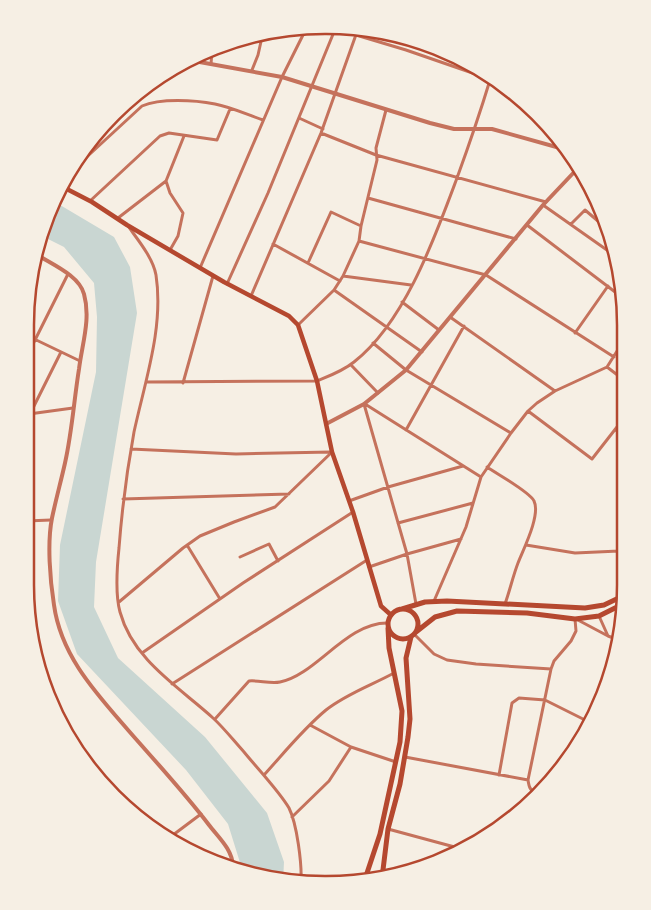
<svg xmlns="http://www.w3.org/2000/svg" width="651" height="910" font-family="'Sofia Sans Condensed',sans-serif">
<rect width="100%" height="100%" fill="#f6efe4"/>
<path fill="#c9d6d2" d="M 55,202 L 114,237 L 130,267 L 137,313 L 96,562 L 94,607 L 118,658 L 205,737 L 267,813 L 284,862 L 283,882 L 242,869 L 228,824 L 186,770 L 77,654 L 58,601 L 60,545 L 96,372 L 97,317 L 94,283 L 64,247 L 42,236 Z"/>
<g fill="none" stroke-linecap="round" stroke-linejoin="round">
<path stroke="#c5725c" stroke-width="3" d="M 336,29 L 406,50 L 487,78
M 211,64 L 212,51
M 252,70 L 258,55 L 262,37
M 299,118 L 323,129
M 321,133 L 376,155 L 546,202
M 65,177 L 142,106 C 160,98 195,100 215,104 C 231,107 248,115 263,120
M 368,198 L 516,239
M 90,201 L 160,136 L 169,133 L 217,140 L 230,109
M 543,205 L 614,255
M 118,218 L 166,181
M 571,224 L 585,210 L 605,227
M 527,225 L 623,298
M 128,226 C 138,240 153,258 156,275 C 164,327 145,381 134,432 C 127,470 122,509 119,548 C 117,567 115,594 120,612 C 133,660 179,687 213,718 C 224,728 234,741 244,752 C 257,768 279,791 289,808 C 297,824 302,864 301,882
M 359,241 L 486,275 L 614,357
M 273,244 L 340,281
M 170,250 L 178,236 L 183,213 L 170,193 L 166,181 L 184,136
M 308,263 L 331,212 L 361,226
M 200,268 L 282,77 L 305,31
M 343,276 L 411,285
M 227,284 L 268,193 L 336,27
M 334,290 L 422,352
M 251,296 L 321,133 L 358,29
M 402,302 L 439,330
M 450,317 L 555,391
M 298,325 L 334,290 L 343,276 L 359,241 L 361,226 L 377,160 L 376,148 L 386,110
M 575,333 L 608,286
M 30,337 L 80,361
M 373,343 L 406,370 L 511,433
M 29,352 L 68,274
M 351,365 L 378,393
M 607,367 L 624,380
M 146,382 L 317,381 C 329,376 343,371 354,362 C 405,322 435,237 457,178 C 469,145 480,113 490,80
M 183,383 L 213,276
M 364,404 L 407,554 L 416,604
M 365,404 L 481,477
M 528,411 L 592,459 L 624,418
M 29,414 L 73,408
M 30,414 L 61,352
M 406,430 L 464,326
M 616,430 L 624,438
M 131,449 L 236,454 L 331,452
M 487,467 C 497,474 530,492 534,501 C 541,515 523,550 518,563 C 513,576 510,590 505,604
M 123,499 L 289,494
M 349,501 L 388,487 L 463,466
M 26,521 L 51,520
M 398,523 L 473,503
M 187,545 L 220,599
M 526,545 L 575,553 L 619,551 L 625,557
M 619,551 L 625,544
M 240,557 L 269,544 L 278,561
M 369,567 L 407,554 L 461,539
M 434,601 L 466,527 L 481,477 L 511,433 L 528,411 L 537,403 L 555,391 L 607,367 L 624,340
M 119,602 L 183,548 L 200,536 L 234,522 L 275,507 L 332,452
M 599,616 L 608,636 L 616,639
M 576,619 L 608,636
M 414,634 L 434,654 L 447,660 L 476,664 L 551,669
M 142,653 L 243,583 L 353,512
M 172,684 L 367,560
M 215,719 L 249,681 C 259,680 270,684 280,682 C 316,675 346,623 387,623
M 310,725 L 351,747 L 396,762
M 405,757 L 528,780
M 264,775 C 284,753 303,729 326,710 C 346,694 372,685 394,673
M 499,775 L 512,703 L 519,698 L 545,700 L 591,723
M 537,793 C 530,791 529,787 528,780 L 551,669 L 554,661 L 571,641 L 576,631 L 575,619
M 292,817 L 329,781 L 351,747
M 388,829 L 462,849
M 169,838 L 201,814"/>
<path stroke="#c5725c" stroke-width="4" d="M 194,61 L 282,77 L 430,123 L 454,129 L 492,129 L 567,150
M 36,254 C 51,264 79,275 84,294 C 91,319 82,344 79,369 C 74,400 72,432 65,463 C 61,481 56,499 52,518 C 47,543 50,580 54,605 C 61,656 96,693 128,730 C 155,761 184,792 209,825 C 219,838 232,849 233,866
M 326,424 L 364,404 L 406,370 L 543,205 L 578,168"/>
<path stroke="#b5482f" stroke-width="4.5" d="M 61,186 L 92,202 L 127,225 L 224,282 L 289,316 L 298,325 L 317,381 L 332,452 L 353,512 L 381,606 L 391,615"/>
<path stroke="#b5482f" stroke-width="5" d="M 402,609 L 425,602 L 447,601 L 585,608 L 604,605 L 625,595
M388 624a15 15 0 1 1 30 0a15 15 0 1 1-30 0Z
M 416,632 L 435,617 L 457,611 L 527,613 L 575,619 L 599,616 L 625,603
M 382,878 L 388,829 L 400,784 L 408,737 L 410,719 L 406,658 L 411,637
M 364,882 L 380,834 L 400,742 L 402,711 L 389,648 L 388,628"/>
</g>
<path d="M0 0H651V910H0ZM325 34H326A291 291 0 0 1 617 325V585A291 291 0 0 1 326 876H325A291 291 0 0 1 34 585V325A291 291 0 0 1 325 34Z" fill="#f6efe4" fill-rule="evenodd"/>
<path fill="none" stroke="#b5482f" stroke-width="2.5" d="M325 34H326A291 291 0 0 1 617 325V585A291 291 0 0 1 326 876H325A291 291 0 0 1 34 585V325A291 291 0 0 1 325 34Z"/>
</svg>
